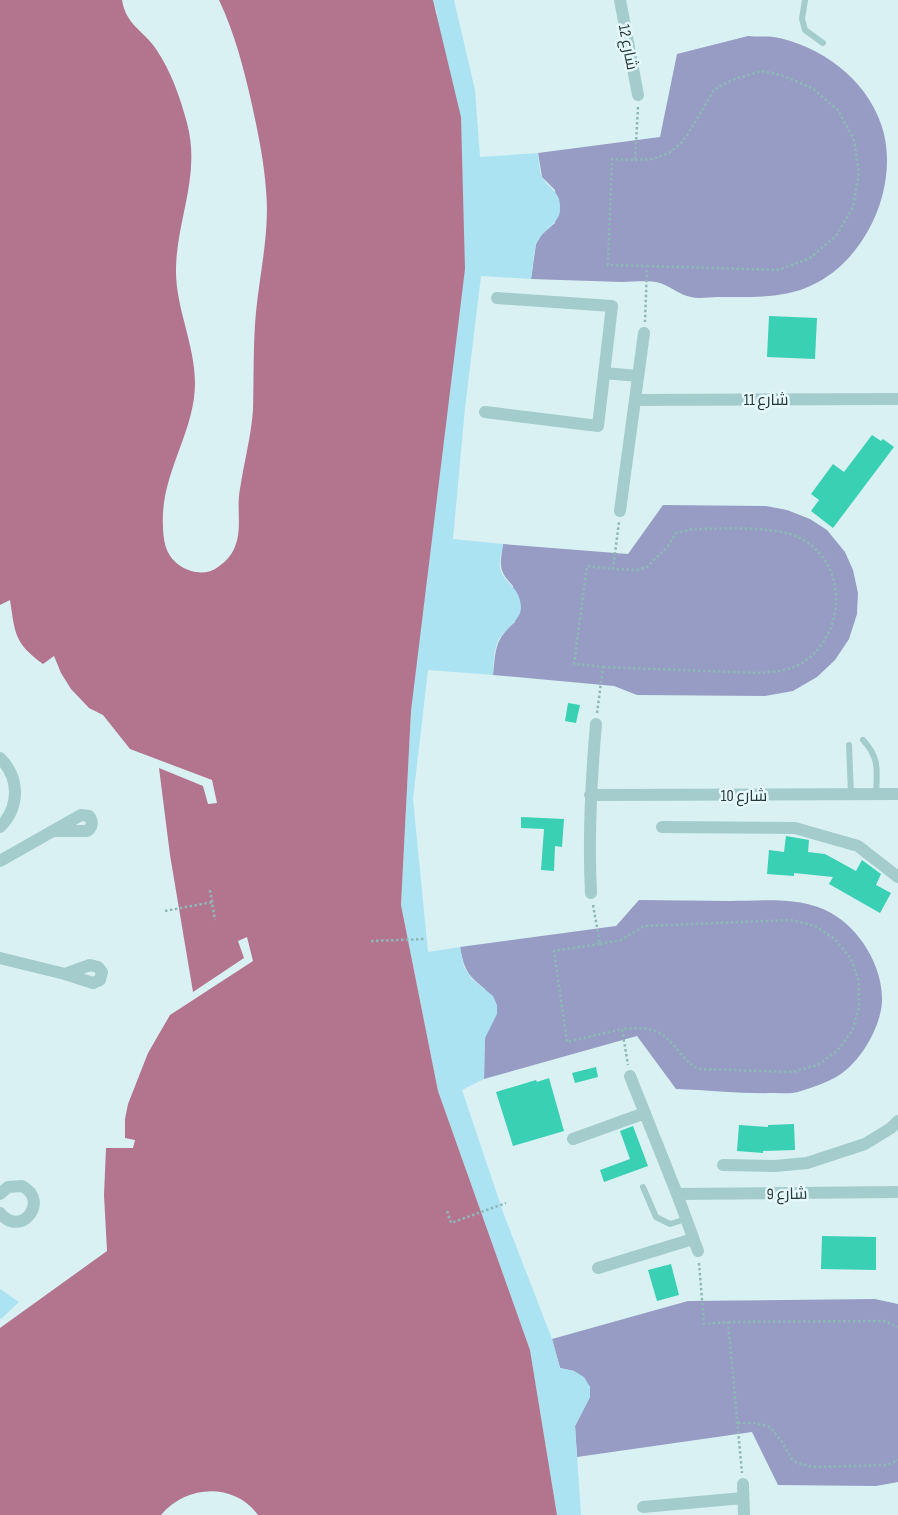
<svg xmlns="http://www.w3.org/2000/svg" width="898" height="1515" font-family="'Sofia Sans Condensed',Cairo,sans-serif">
<rect width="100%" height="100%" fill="#d9f1f3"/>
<path fill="#979cc4" d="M 748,36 C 756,37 766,36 774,37 C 820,45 866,79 881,124 C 893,157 886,199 869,229 C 855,254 837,274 810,286 C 782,299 748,297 717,297 C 709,297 699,299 691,297 C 680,295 670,286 660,283 C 648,280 634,282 622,282 C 592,281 561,280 531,279 L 536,244 L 542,234 L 555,223 L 555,190 L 542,177 L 538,153 L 660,137 L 677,54 Z
M 663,505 L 766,506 L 787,510 L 810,519 L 827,530 L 845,552 L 853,570 L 858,593 L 857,614 L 849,639 L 835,660 L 817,677 L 793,691 L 765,696 L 637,695 L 614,686 L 493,675 C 496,650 494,640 515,622 L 513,586 C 498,570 500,566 503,544 L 628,554 Z
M 639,900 C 669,900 700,901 730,901 C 763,901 801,896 831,913 C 860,929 883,967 882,1001 C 881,1025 864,1055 846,1070 C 833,1081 814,1087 798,1092 C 791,1094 782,1093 775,1093 C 742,1094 709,1090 676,1089 L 637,1036 L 484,1079 L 485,989 C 467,975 464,969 460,947 L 616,926 Z
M 875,1299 L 898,1304 L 898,1482 L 876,1486 L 778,1485 L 752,1432 L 577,1457 L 575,1426 L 590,1397 L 590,1387 L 574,1371 L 560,1368 L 552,1339 L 688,1301 Z"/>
<path fill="#ace3f2" d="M 433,0 L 454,0 L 475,90 L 480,157 L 538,153 C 539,160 539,171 542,177 C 547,187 560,191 560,206 C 562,224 542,229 536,244 C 533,255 533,268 531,279 L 481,276 L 465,408 L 453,539 L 503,544 C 502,551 499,560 500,567 C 502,583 520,585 521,607 C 521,621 504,629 498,641 C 493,651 494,665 493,675 L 428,670 L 413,799 L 428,952 L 460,947 L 464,967 L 472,979 L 493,996 L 497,1005 L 497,1014 L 485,1038 L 484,1079 L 462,1090 L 503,1212 L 552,1339 L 560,1368 L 574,1371 L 584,1377 L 590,1387 L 590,1397 L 575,1426 L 581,1515 L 557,1515 L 530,1350 L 438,1091 L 401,905 L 411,711 L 437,13 Z
M 0,1289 L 19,1302 L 1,1319 L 0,1318 Z"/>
<path fill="#b3758d" d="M 0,0 L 122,0 C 126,25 143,30 156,49 C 171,71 180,97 187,123 C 201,175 177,218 176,268 C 175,307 195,344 195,383 C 195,433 160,474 163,526 C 163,533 164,543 167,550 C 174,568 201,580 218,567 C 224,563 231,556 234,549 C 243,530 236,509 240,489 C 244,462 251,437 253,410 C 254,377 253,344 256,312 C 260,271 270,231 266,190 C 264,161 258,133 252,105 C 244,69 235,34 219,0 L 433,0 L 461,117 L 465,269 L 411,711 L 401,905 L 438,1091 L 530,1350 L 557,1515 L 258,1515 C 234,1482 186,1485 161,1515 L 0,1515 L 0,1328 L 107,1251 L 104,1195 L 106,1148 L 133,1148 L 135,1140 L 125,1138 L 125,1119 L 128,1104 L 148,1053 L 170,1015 L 253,961 L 247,937 L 238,941 L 244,958 L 193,992 L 170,855 L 159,768 L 203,786 L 208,804 L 217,803 L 212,780 L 130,749 L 103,715 L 89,708 L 71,689 L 61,673 L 54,656 L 43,664 C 14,643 15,633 10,600 L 0,605 Z"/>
<path fill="#3ad0b3" d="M 769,316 L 817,318 L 815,359 L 767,357 Z
M 872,435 L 881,441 L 883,439 L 894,447 L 833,528 L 811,511 L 819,500 L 811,494 L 833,464 L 844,472 Z
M 568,703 L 580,705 L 576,723 L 565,721 Z
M 521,817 L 564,819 L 562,847 L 555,846 L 554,871 L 541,870 L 544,829 L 521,828 Z
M 786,836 L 809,840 L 808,852 L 825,854 L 856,871 L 862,860 L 881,874 L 876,885 L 891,893 L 880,913 L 829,884 L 833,877 L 794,873 L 794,876 L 767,874 L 769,850 L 784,852 Z
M 596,1067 L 598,1077 L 575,1083 L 572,1073 Z
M 549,1078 L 564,1131 L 513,1146 L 496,1092 L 536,1080 L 537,1082 Z
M 794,1124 L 795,1150 L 763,1151 L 763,1153 L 737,1151 L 739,1125 L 768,1127 L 768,1125 Z
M 633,1126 L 648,1166 L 604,1182 L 600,1170 L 630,1159 L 620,1131 Z
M 822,1236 L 876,1237 L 876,1270 L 821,1269 Z
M 671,1264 L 679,1295 L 657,1301 L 648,1270 Z"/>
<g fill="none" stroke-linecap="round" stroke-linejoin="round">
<path stroke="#8eb8b8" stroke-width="2.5" stroke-dasharray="2.5 2.5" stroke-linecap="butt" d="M 638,107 L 635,160 L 612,159 L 608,265 L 647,266 L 645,322
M 635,160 L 653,159 L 669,153 L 681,143 L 688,134 L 714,90 L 722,85 L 735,79 L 762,71 L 781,75 L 812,88 L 838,110 L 854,140 L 859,173 L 853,207 L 836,236 L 810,258 L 778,270 L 647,266
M 603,667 L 758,673 C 774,672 791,671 805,661 C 846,632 848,565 802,539 C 778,525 722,529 693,529 L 676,533 L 668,546 L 647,567 L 637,570 L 613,569
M 597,713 L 603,667 L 574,664 L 587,566 L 613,569 L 619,522
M 210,890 L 215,920
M 593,905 L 600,944 L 554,951 L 567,1042 L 622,1029 L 628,1065
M 165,911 L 213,902
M 371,941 L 424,939
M 600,944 L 621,940 L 644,926 L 791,920 L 815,926 L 835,939 L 851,959 L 859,982 L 859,1007 L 852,1031 L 837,1051 L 817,1065 L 793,1072 L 699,1069 C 691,1066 687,1060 681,1054 C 662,1030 653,1026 622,1029
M 447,1211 L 451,1223 L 506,1203
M 699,1263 L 704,1324 L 728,1322 L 742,1473
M 728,1322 L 884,1321 L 898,1327
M 738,1423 L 755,1423 L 770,1427 L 782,1442 L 791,1458 L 797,1463 L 813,1467 L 887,1465 L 898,1460"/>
<path stroke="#a4cccc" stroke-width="6" d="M 805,0 L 802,19 L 805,30 L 823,43
M 863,740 C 880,758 877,771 876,794
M 849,745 L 851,795
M 643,1187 L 656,1217 L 670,1224 L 686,1219"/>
<path stroke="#a4cccc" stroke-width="12" d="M 620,0 L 638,95
M 604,373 L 638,376
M 635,400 L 898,399
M 485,412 L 598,426 L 612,306 L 497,298
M 620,511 L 644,333
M 0,758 C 20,778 20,807 0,827
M 590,795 L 898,794
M 662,827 L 795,828 L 858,846 L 898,877
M 0,861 L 81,815 L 89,816 C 93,821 93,827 87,831 L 52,831
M 591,893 C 588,836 591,781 596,724
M 0,958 L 65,974 L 93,983 L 100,980 L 102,972 L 98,967 L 90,965 L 65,974
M 630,1076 L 677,1194 L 698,1251
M 573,1139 L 645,1113
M 723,1165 L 775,1166 L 807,1163 L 865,1144 L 891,1128 L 898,1121
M 0,1194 L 8,1187 L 22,1186 C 51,1201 20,1239 0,1213
M 677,1194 L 898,1192
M 598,1268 L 693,1239
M 743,1484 L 744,1515
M 643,1507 L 743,1498"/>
</g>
<g text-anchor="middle" stroke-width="5" stroke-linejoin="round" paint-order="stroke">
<g font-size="16" fill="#263735" stroke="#e5f8fb">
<text transform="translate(629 47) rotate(79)" y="6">شارع 12</text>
<text x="766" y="405">شارع 11</text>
<text x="744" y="801">شارع 10</text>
<text transform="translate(787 1193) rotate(-1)" y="6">شارع 9</text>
</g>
</g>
</svg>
